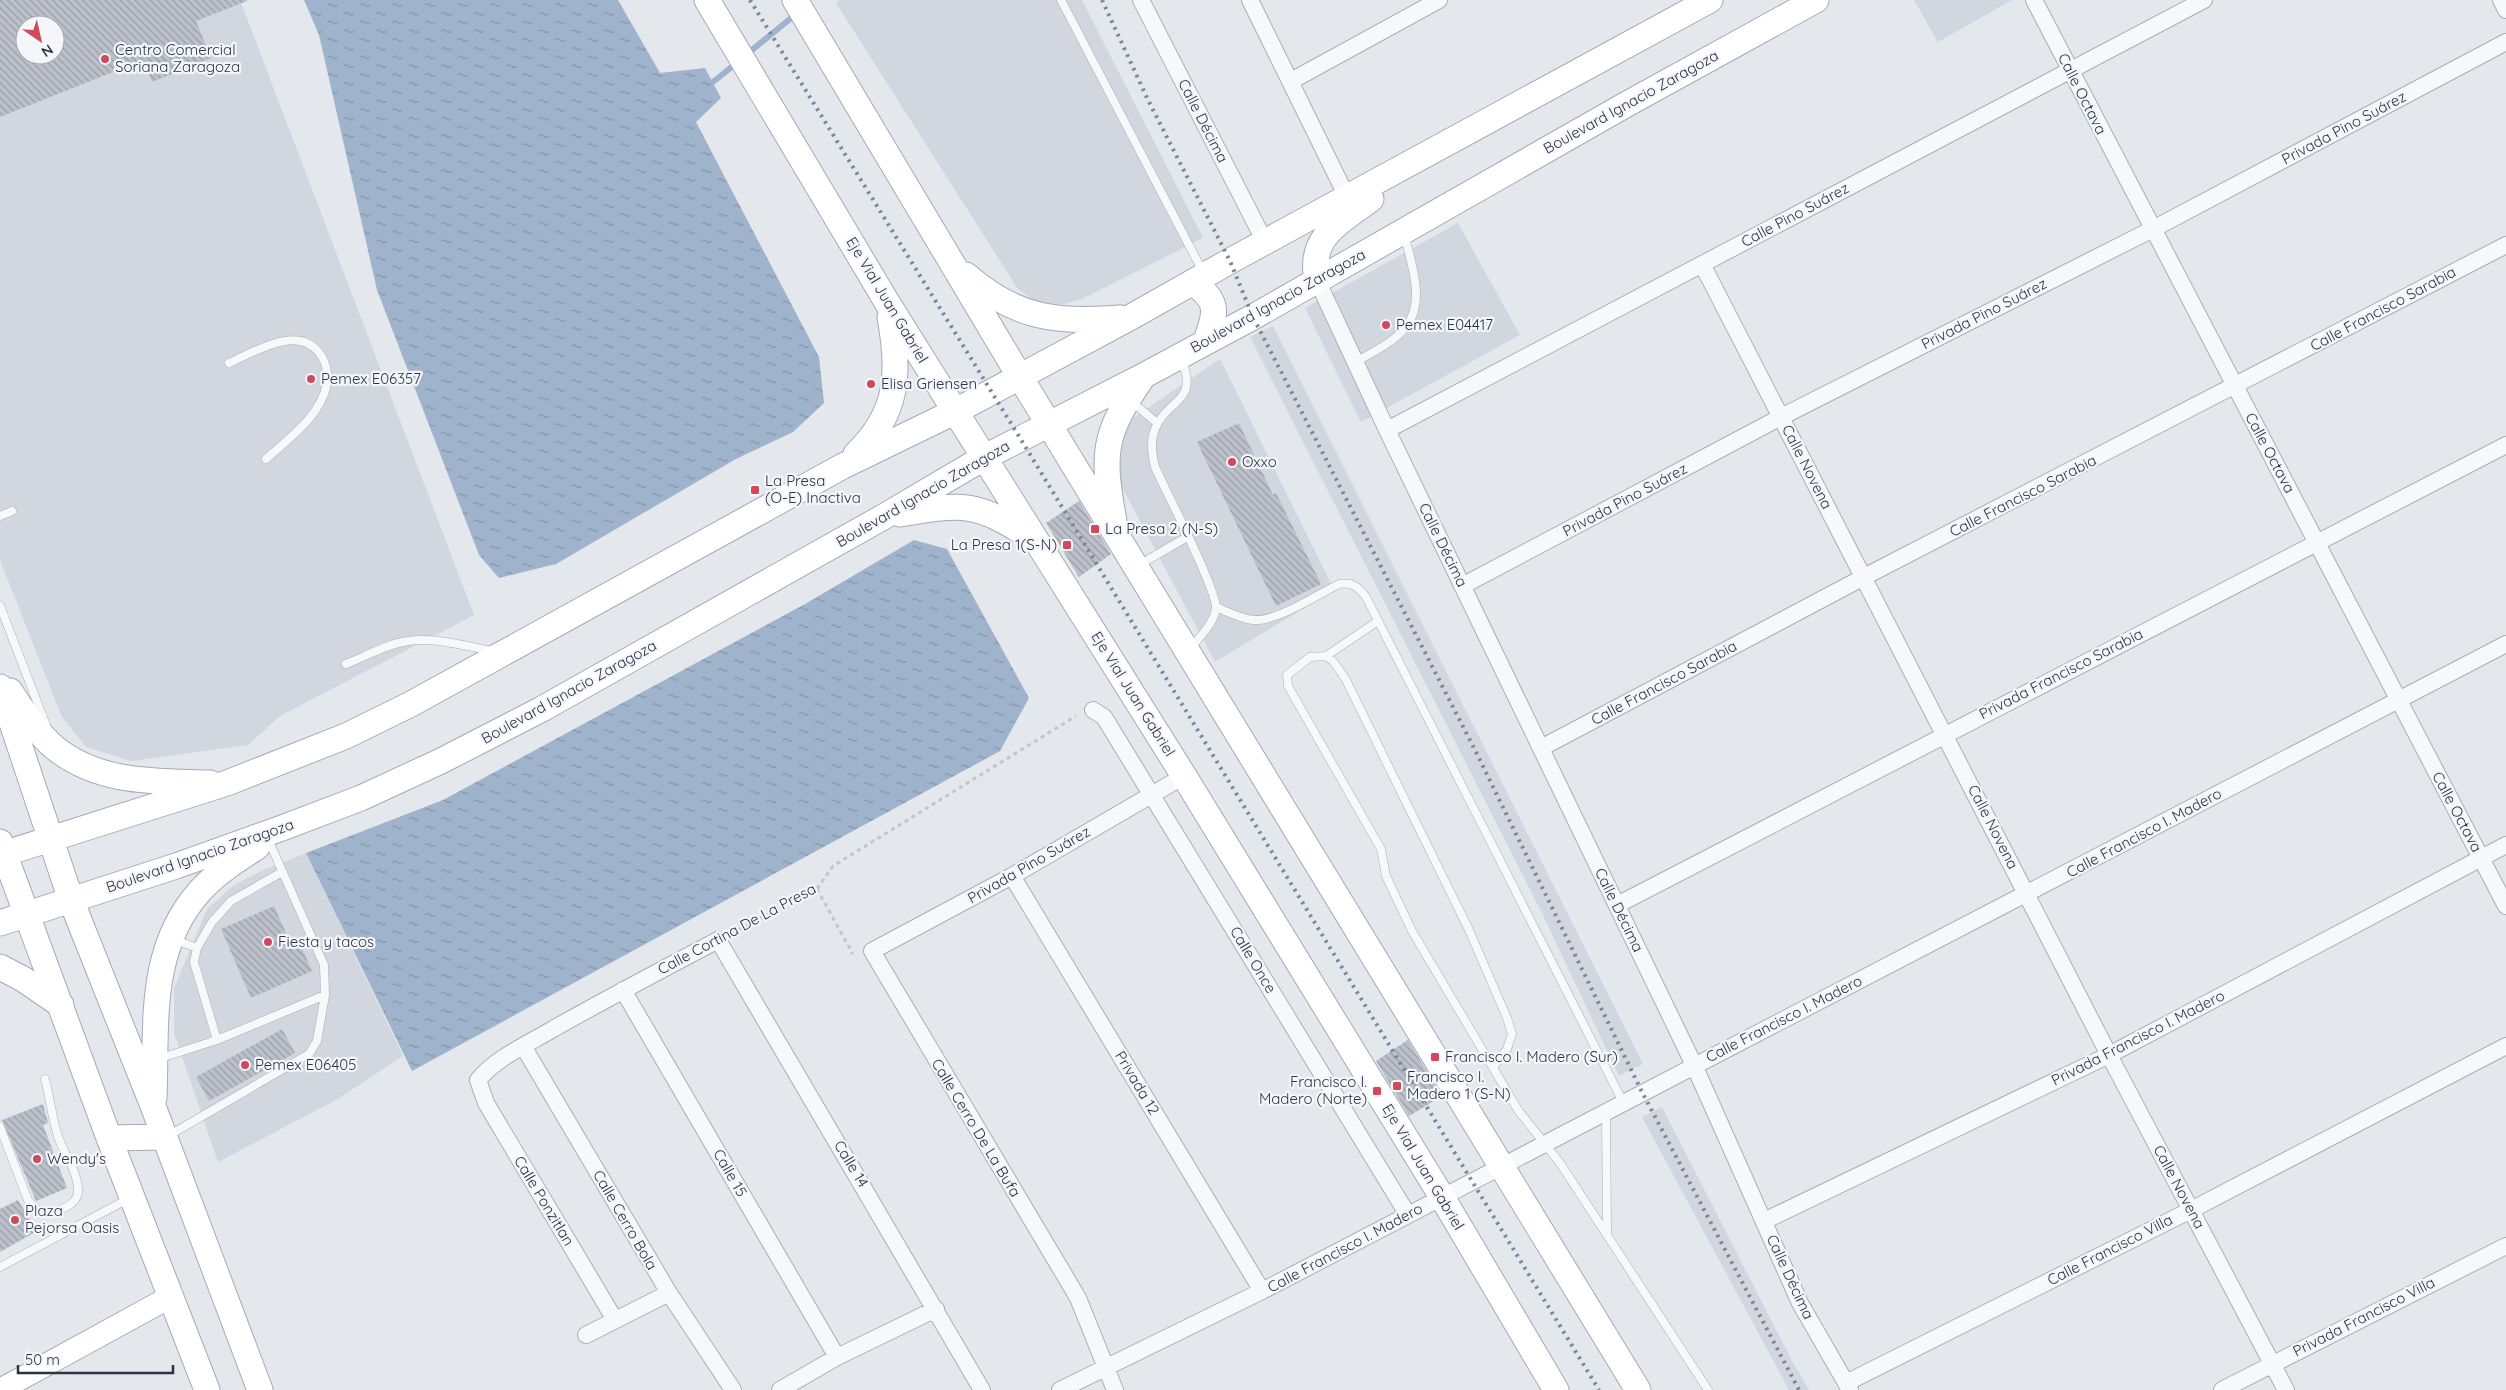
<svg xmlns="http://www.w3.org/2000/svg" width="2506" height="1390" font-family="Quicksand,sans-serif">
<defs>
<pattern id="water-ripples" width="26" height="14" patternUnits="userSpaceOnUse" patternTransform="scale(1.25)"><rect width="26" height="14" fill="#9fb4cc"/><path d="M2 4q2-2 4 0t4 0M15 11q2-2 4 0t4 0" fill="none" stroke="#8293a7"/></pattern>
<pattern id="building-back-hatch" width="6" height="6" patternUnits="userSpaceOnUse" patternTransform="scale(1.25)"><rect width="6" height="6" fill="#bbc0ca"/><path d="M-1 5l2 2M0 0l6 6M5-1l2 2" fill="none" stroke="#989da6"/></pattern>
</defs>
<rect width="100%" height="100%" fill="#e4e7ec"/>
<path fill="#d2d6de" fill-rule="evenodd" d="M 0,0 L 240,0 L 474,615 L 280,716 L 248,745 L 131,761 L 86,747 L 62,717 L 0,560 ZM 25,25 L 55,25 L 55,55 L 25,55 Z
M 839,0 L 1082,0 L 1203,238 L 1082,299 L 1060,305 L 1035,301 L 1018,289 L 836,3 Z
M 1914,0 L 2012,0 L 1938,42 Z
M 1458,223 L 1520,335 L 1361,422 L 1305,308 Z
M 1273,326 L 1643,1064 L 1619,1076 L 1542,913 L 1250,337 Z
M 1220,359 L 1334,590 L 1215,662 L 1118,480 L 1125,428 L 1133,418 Z
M 306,853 L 403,1056 L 336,1100 L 218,1162 L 174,1033 L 174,988 L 207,909 L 233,886 L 257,873 Z
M 1662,1107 L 1791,1359 L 1809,1390 L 1789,1390 L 1642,1117 Z"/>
<path fill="url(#water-ripples)" d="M 304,0 L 618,0 L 660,73 L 705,68 L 721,98 L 696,122 L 819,357 L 824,403 L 793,432 L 736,459 L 556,564 L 499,578 L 479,555 L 377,290 L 319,35 Z
M 914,540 L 947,549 L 1029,698 L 1000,751 L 412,1071 L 306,853 L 443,800 L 805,604 Z"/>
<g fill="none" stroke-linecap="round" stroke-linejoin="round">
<path stroke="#9fb4cc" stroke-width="6" d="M 746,55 L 796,14
M 713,82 L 739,61"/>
</g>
<path fill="url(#building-back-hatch)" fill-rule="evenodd" d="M 0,0 L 247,0 L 247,1 L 196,21 L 211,58 L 152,82 L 143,60 L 0,117 ZM 25,25 L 55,25 L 55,55 L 25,55 Z
M 1239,423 L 1273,495 L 1276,493 L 1321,584 L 1276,606 L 1197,442 Z
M 1079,501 L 1111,554 L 1079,577 L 1046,523 Z
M 274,906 L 290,942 L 298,939 L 312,971 L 251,998 L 221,929 Z
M 282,1029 L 295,1053 L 209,1101 L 196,1077 Z
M 1408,1040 L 1442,1096 L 1409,1116 L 1376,1061 Z
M 43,1104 L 48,1123 L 43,1125 L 67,1188 L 36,1201 L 2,1120 Z
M 18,1200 L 37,1231 L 0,1252 L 0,1209 Z"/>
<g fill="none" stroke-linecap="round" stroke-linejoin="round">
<g stroke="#a9aeb7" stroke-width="9">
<path id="lane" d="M 1061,0 L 1203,272
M 1182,360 C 1185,370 1189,381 1185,391 C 1182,398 1175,404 1169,409 C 1151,427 1149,442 1155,467 C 1165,489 1217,590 1216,608 C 1214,624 1199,637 1190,649
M 1355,362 C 1373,352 1393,343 1406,327 C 1426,302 1411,262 1404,234
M 229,363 C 256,351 301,322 322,357 C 328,367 329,382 324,394 C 314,421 287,440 266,459
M 1131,401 L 1157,423
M 0,516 L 12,511
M 1139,565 L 1187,537
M 0,606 L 46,725
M 1216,607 C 1228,612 1239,618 1253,620 C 1276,622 1317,595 1339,584 C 1353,582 1358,587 1366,597 L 1623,1102
M 1326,656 L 1378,621
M 346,664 C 366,656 387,644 408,641 C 435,637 465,646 492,651
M 173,939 L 197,948
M 217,1040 L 325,995
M 158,1059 L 217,1040 L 194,962 L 197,948 L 212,922 L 231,901 L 282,872
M 1493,1068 L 1507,1049 L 1512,1034 L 1507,1018 L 1469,930 L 1345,678 L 1333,661 L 1326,656 L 1310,657 L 1287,675 L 1288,686 L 1381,849 L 1386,876 L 1412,931 L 1518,1110 L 1560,1163 L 1708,1390
M 1606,1112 L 1607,1233
M 0,1127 L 28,1200 C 32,1205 36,1210 43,1212 C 55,1214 79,1205 78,1190 C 78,1171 63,1153 58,1136 C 52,1119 50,1097 45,1079
M 168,1136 L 309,1054 L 317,1041 L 325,995 L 324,965 L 268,839
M 0,1267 L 128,1199"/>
</g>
<g stroke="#a9aeb7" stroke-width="18">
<path id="street" d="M 1141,0 L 1265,242
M 1250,0 L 1347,197
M 2034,0 L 2506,906
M 2501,0 L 2506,10
M 1291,81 L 1439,0
M 1702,264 L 2109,1055 L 2286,1390
M 1317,280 L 1387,430 L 1694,1065 L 1800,1303 L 1850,1390
M 1387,430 L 2204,0
M 1462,586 L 1781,417 L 2153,229 L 2506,42
M 1093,710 L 1104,717 L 1408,1215
M 1541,748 L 1864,577 L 2506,245
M 1012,876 L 1262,1291
M 1617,905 L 2506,445
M 623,990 L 837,1357
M 523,1046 L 669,1293 L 733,1390
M 1764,1221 L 2109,1055 L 2506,845
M 615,1320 L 486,1103 L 478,1080 C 497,1057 528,1044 553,1029 C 608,998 663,969 718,940 L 982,1390
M 586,1335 L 669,1293
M 1846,1383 L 2191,1210 L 2506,1046
M 780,1390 L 837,1357 L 936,1309
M 1060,1390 L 1262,1291 L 2506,644
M 1115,1390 L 1078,1298 L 872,951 L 1012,876 L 1184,776
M 2222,1390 L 2506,1246"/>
</g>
<g stroke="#a9aeb7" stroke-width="24">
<path id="secondary" d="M 0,1390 L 170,1297"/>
</g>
<g stroke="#a3abb8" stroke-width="27">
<path id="primary" d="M 707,0 L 888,304 L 1184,776 L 1442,1197 L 1556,1390
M 795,0 L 1020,377 L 1638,1390
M 966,275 C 1016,319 1058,323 1121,318
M 1317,280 C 1308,236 1341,222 1371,199
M 1193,283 C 1220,301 1216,313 1206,341
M 856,454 C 899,413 900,372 890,317
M 900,514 C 965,503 976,502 1032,538
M 1114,521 C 1102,454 1102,436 1142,378
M 0,687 L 71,900 L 153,1106 L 260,1390
M 10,691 C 23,711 37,733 55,748 C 100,784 155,781 210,783
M 0,842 L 109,1138 L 207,1390
M 0,855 L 227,783 L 346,736 L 411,704 L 843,466 L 956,411 L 1131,317 L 1230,261 L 1710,0
M 0,923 L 176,866 L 282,828 L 361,798 L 441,761 L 542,709 L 885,516 L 985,457 L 1143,376 L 1253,317 L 1627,104 L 1816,0
M 0,967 L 23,979 L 61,1005
M 154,1098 C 157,1026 147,950 200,891 C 216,873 237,860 257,847
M 109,1138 L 165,1137"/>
</g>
<path stroke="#c2c5cb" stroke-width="3" stroke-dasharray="4 4" stroke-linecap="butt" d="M 817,889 L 853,954
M 732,933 L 817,889 L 833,866 L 1076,716"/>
<use href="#lane" stroke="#f7f8fa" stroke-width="8"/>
<use href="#street" stroke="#f7f8fa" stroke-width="16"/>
<use href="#secondary" stroke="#fff" stroke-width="22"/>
<use href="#primary" stroke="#fff" stroke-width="25"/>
<path stroke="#7d8696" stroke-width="4" stroke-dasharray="2.5 5" stroke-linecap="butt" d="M 750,0 L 1020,438 L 1599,1390
M 1102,0 L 1148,100 L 1230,261 L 1253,317 L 1476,752 L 1642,1092 L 1799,1390"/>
</g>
<g fill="#d1495b" stroke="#f4f6f9" stroke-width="2">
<circle cx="105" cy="59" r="5"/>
<circle cx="1386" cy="325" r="5"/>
<circle cx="311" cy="379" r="5"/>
<circle cx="871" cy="384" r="5"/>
<circle cx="1232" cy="462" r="5"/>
<rect x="750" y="485" width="10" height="10" rx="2.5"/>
<rect x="1090" y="524" width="10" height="10" rx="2.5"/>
<rect x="1062" y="540" width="10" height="10" rx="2.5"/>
<circle cx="268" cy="942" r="5"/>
<rect x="1430" y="1052" width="10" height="10" rx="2.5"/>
<circle cx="245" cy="1065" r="5"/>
<rect x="1392" y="1081" width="10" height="10" rx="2.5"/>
<rect x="1372" y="1086" width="10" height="10" rx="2.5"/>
<circle cx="37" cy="1159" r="5"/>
<circle cx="15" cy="1220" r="5"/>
</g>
<g text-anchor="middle" stroke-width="4.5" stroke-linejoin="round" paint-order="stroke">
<g font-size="15" fill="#2b3445" stroke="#f4f6f9" text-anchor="start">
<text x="115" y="55">Centro Comercial<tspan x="115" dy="17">Soriana Zaragoza</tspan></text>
<text x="1396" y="330">Pemex E04417</text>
<text x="321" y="384">Pemex E06357</text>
<text x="881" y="389">Elisa Griensen</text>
<text x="1242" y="467">Oxxo</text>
<text x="765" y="486">La Presa<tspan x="765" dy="17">(O-E) Inactiva</tspan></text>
<text x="1105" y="534">La Presa 2 (N-S)</text>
<text x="1057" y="550" text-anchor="end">La Presa 1(S-N)</text>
<text x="278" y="947">Fiesta y tacos</text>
<text x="1445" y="1062">Francisco I. Madero (Sur)</text>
<text x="255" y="1070">Pemex E06405</text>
<text x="1407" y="1082">Francisco I.<tspan x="1407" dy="17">Madero 1 (S-N)</tspan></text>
<text x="1367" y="1087" text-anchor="end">Francisco I.<tspan x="1367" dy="17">Madero (Norte)</tspan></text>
<text x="47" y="1164">Wendy's</text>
<text x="25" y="1216">Plaza<tspan x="25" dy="17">Pejorsa Oasis</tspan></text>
</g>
<g font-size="15" fill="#2b3445" stroke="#f4f6f9">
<text transform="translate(2082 94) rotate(63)" y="5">Calle Octava</text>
<text transform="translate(1631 102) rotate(-29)" y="5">Boulevard Ignacio Zaragoza</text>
<text transform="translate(1203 121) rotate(63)" y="5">Calle Décima</text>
<text transform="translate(2344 128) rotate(-28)" y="5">Privada Pino Suárez</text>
<text transform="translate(1795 215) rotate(-28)" y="5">Calle Pino Suárez</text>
<text transform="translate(887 300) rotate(59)" y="5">Eje Vial Juan Gabriel</text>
<text transform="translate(1278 301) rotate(-29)" y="5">Boulevard Ignacio Zaragoza</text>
<text transform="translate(2383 309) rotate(-28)" y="5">Calle Francisco Sarabia</text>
<text transform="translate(1984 314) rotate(-27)" y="5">Privada Pino Suárez</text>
<text transform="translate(2270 453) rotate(62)" y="5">Calle Octava</text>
<text transform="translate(1807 467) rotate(63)" y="5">Calle Novena</text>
<text transform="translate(923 494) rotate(-30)" y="5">Boulevard Ignacio Zaragoza</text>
<text transform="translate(2023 496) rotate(-27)" y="5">Calle Francisco Sarabia</text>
<text transform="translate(1625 500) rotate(-28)" y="5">Privada Pino Suárez</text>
<text transform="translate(1443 545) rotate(64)" y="5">Calle Décima</text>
<text transform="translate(2061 674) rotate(-27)" y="5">Privada Francisco Sarabia</text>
<text transform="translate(1664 683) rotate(-28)" y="5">Calle Francisco Sarabia</text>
<text transform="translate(569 692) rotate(-29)" y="5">Boulevard Ignacio Zaragoza</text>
<text transform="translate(1133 694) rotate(58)" y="5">Eje Vial Juan Gabriel</text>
<text transform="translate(2457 812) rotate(62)" y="5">Calle Octava</text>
<text transform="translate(1993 827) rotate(63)" y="5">Calle Novena</text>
<text transform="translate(2144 833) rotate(-28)" y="5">Calle Francisco I. Madero</text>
<text transform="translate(200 856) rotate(-19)" y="5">Boulevard Ignacio Zaragoza</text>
<text transform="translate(1029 865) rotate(-30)" y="5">Privada Pino Suárez</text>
<text transform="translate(1619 910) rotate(64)" y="5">Calle Décima</text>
<text transform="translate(737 929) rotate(-28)" y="5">Calle Cortina De La Presa</text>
<text transform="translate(1253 960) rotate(59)" y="5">Calle Once</text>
<text transform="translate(1784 1019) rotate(-27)" y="5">Calle Francisco I. Madero</text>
<text transform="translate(2138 1038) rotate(-27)" y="5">Privada Francisco I. Madero</text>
<text transform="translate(1137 1083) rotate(59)" y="5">Privada 12</text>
<text transform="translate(976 1128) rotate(59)" y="5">Calle Cerro De La Bufa</text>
<text transform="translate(851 1164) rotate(59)" y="5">Calle 14</text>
<text transform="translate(1423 1167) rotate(59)" y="5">Eje Vial Juan Gabriel</text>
<text transform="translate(730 1173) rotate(60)" y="5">Calle 15</text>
<text transform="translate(2179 1187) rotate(62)" y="5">Calle Novena</text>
<text transform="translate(544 1201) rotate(59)" y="5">Calle Ponzitlan</text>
<text transform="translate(625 1220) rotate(60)" y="5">Calle Cerro Bola</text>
<text transform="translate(1345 1248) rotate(-28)" y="5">Calle Francisco I. Madero</text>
<text transform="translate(2110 1250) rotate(-27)" y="5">Calle Francisco Villa</text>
<text transform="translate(1790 1277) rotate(65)" y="5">Calle Décima</text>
<text transform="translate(2364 1317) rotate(-27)" y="5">Privada Francisco Villa</text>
</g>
</g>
<g transform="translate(40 40) rotate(146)"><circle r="24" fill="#f4f6f9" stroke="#a4a8b1"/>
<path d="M0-4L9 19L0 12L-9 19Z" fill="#d1495b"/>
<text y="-8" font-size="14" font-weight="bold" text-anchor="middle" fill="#2b3445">N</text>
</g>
<path d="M18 1365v8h155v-8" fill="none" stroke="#2b3445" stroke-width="2.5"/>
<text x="25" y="1365" font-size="15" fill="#2b3445" stroke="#f4f6f9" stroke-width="4" paint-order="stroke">50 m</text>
</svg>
